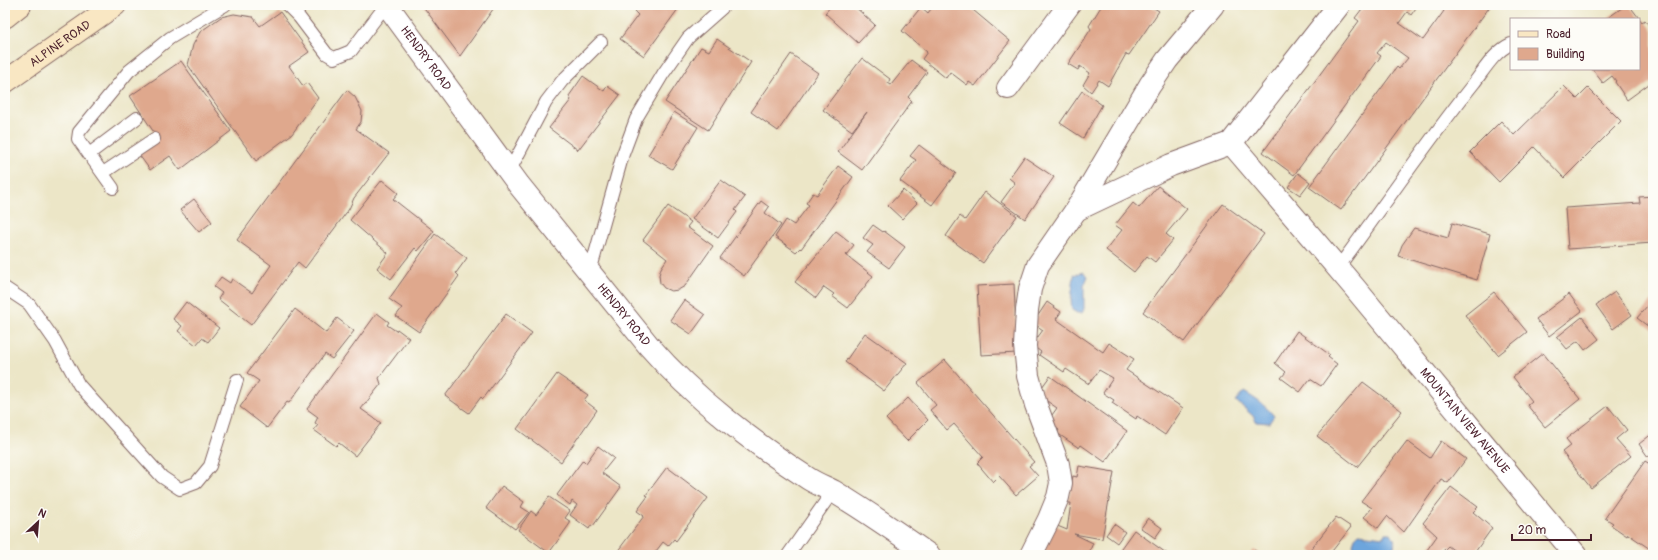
<svg xmlns="http://www.w3.org/2000/svg" width="1658" height="560" font-family="Pangolin,sans-serif">
<rect width="100%" height="100%" fill="#fdfcf7"/>
<filter id="ink" filterUnits="userSpaceOnUse"><feTurbulence type="fractalNoise" baseFrequency=".025" numOctaves="2"/><feDisplacementMap in="SourceGraphic" scale="8" xChannelSelector="R" yChannelSelector="G"/><feConvolveMatrix kernelMatrix="1 2 1 2 8 2 1 2 1" color-interpolation-filters="sRGB"/></filter>
<filter id="wash" filterUnits="userSpaceOnUse"><feTurbulence type="fractalNoise" baseFrequency=".012" numOctaves="4" result="noise"/><feDisplacementMap in="SourceGraphic" scale="16" xChannelSelector="R" yChannelSelector="G"/><feGaussianBlur stdDeviation="0.9" result="paint"/><feColorMatrix in="noise" values="0 0 0 0 0 0 0 0 0 0 0 0 0 0 0 0 0 1.4 0 .05"/><feComposite in="paint" operator="in"/></filter>
<g filter="url(#wash)">
<rect width="100%" height="100%" fill="#ece6c7"/>
<path fill="#6da5dc" stroke="#5c6284" d="M 1083,272 L 1088,276 L 1084,286 L 1084,309 L 1082,313 L 1077,313 L 1072,310 L 1071,300 L 1074,275 Z
M 1244,392 C 1256,399 1265,405 1274,416 L 1269,423 L 1256,422 L 1253,416 L 1236,401 Z
M 1385,533 L 1391,533 C 1396,541 1396,545 1391,552 L 1378,554 L 1355,550 L 1353,544 L 1355,538 L 1359,534 L 1384,537 Z"/>
<g id="blocks">
<path fill="#dfa88d" d="M 422,5 L 496,5 L 460,56 Z
M 636,5 L 681,5 L 644,56 L 620,39 L 638,15 L 635,12 L 639,7 Z
M 832,5 L 853,5 L 875,25 L 858,43 L 825,13 Z
M 934,5 L 967,5 L 1010,41 L 975,86 L 969,82 L 967,85 L 950,72 L 946,78 L 922,59 L 927,52 L 902,31 L 921,7 L 928,13 Z
M 1102,5 L 1149,5 L 1159,11 L 1129,55 L 1126,54 L 1108,86 L 1099,80 L 1091,92 L 1083,85 L 1090,73 L 1080,66 L 1078,70 L 1068,64 L 1091,29 L 1089,26 Z
M 1365,5 L 1418,5 L 1411,15 L 1407,12 L 1399,23 L 1423,40 L 1444,11 L 1441,8 L 1444,5 L 1491,5 L 1341,210 L 1309,187 L 1397,67 L 1399,69 L 1408,58 L 1386,42 L 1377,53 L 1381,56 L 1294,175 L 1263,152 L 1359,21 L 1355,18 Z
M 1626,5 L 1629,5 L 1642,22 L 1645,20 L 1653,31 L 1653,81 L 1627,100 L 1615,82 L 1616,81 L 1612,76 L 1603,83 L 1592,69 L 1639,69 L 1639,19 L 1610,19 L 1609,17 Z
M 280,12 L 309,52 L 289,66 L 303,86 L 307,83 L 318,98 L 292,134 L 256,161 L 188,65 L 193,45 L 200,32 L 221,17 L 234,14 L 253,17 L 260,26 Z
M 717,39 L 751,62 L 708,130 L 665,102 L 701,47 L 709,51 Z
M 791,54 L 818,73 L 778,131 L 751,112 Z
M 862,58 L 890,79 L 888,83 L 891,85 L 911,60 L 927,72 L 908,97 L 912,101 L 862,170 L 838,152 L 867,112 L 852,131 L 823,110 Z
M 181,61 L 231,131 L 180,170 L 170,156 L 150,170 L 137,152 L 157,137 L 130,96 Z
M 583,76 L 604,91 L 607,86 L 620,95 L 578,150 L 549,128 L 571,100 L 569,96 Z
M 1564,86 L 1577,99 L 1588,88 L 1621,121 L 1564,178 L 1534,147 L 1499,182 L 1470,152 L 1501,121 L 1514,135 Z
M 347,90 L 355,97 L 362,111 L 361,122 L 356,129 L 389,153 L 354,198 L 349,209 L 305,268 L 298,262 L 251,325 L 218,299 L 222,293 L 214,287 L 221,277 L 230,283 L 232,279 L 252,293 L 271,265 L 237,240 Z
M 1082,91 L 1102,105 L 1083,138 L 1060,123 Z
M 674,112 L 698,127 L 672,169 L 648,155 Z
M 919,145 L 956,173 L 932,205 L 900,181 L 916,160 L 910,156 Z
M 1024,157 L 1054,177 L 1025,219 L 1001,202 L 1015,183 L 1009,178 Z
M 838,166 L 853,177 L 801,249 L 800,248 L 796,252 L 775,237 L 786,220 L 794,225 L 809,205 L 806,203 L 813,193 L 817,195 Z
M 1298,173 L 1310,182 L 1300,195 L 1288,187 Z
M 382,180 L 398,193 L 393,199 L 434,231 L 418,251 L 415,248 L 391,279 L 377,268 L 388,253 L 350,220 Z
M 721,180 L 745,197 L 735,210 L 737,212 L 718,238 L 692,219 Z
M 1158,186 L 1187,209 L 1166,234 L 1173,240 L 1155,262 L 1147,256 L 1134,272 L 1106,250 L 1122,230 L 1115,225 L 1133,203 L 1139,208 Z
M 903,190 L 917,203 L 902,219 L 888,206 Z
M 985,192 L 1017,216 L 983,263 L 946,236 L 960,216 L 965,220 Z
M 1653,196 L 1653,243 L 1568,249 L 1565,208 L 1640,203 L 1639,197 Z
M 194,199 L 212,222 L 199,232 L 180,210 Z
M 761,201 L 769,207 L 765,213 L 781,225 L 744,276 L 720,258 Z
M 1223,204 L 1264,234 L 1184,342 L 1143,312 Z
M 668,206 L 691,222 L 687,227 L 713,246 L 685,286 L 678,290 L 671,291 L 664,288 L 660,283 L 659,275 L 661,268 L 667,259 L 643,240 Z
M 1452,223 L 1490,234 L 1477,280 L 1398,256 L 1402,245 L 1414,228 L 1448,238 Z
M 873,225 L 883,232 L 884,231 L 905,247 L 889,268 L 867,252 L 873,245 L 863,238 Z
M 836,231 L 854,245 L 846,255 L 873,276 L 848,308 L 832,296 L 834,294 L 824,287 L 816,298 L 795,282 Z
M 435,234 L 467,258 L 456,273 L 459,276 L 419,332 L 396,316 L 402,308 L 389,299 Z
M 1014,284 L 1017,353 L 981,355 L 977,286 Z
M 1494,292 L 1527,332 L 1498,355 L 1465,315 Z
M 1615,292 L 1632,315 L 1613,329 L 1596,305 Z
M 1569,294 L 1582,311 L 1549,336 L 1536,319 Z
M 1653,299 L 1653,330 L 1637,318 Z
M 684,300 L 705,315 L 691,334 L 670,320 Z
M 186,302 L 219,328 L 208,342 L 202,338 L 196,345 L 178,331 L 182,326 L 173,319 Z
M 1047,302 L 1061,312 L 1056,319 L 1103,352 L 1109,343 L 1134,359 L 1126,370 L 1183,408 L 1165,435 L 1137,416 L 1136,419 L 1112,403 L 1114,400 L 1103,393 L 1113,378 L 1099,370 L 1089,384 L 1066,369 L 1064,372 L 1039,355 L 1041,352 L 1032,345 L 1043,330 L 1033,323 Z
M 295,309 L 326,333 L 337,318 L 354,331 L 332,359 L 325,354 L 289,403 L 287,402 L 267,428 L 240,407 L 259,381 L 247,373 Z
M 377,313 L 389,322 L 387,325 L 396,331 L 397,329 L 409,338 L 379,378 L 381,384 L 361,409 L 381,423 L 355,456 L 339,443 L 336,446 L 314,430 L 318,425 L 315,423 L 318,417 L 307,409 Z
M 506,314 L 532,333 L 483,399 L 481,397 L 469,413 L 445,396 Z
M 1582,317 L 1599,339 L 1585,350 L 1578,341 L 1567,349 L 1557,337 Z
M 1297,331 L 1330,355 L 1328,357 L 1337,364 L 1321,386 L 1310,379 L 1300,392 L 1281,378 L 1286,372 L 1275,363 Z
M 865,333 L 907,363 L 884,391 L 845,362 Z
M 1543,353 L 1580,399 L 1545,427 L 1527,405 L 1532,401 L 1513,377 Z
M 945,360 L 1034,462 L 1029,466 L 1038,476 L 1016,495 L 999,476 L 993,482 L 977,463 L 983,457 L 954,424 L 947,430 L 930,410 L 936,405 L 918,383 Z
M 557,374 L 588,395 L 584,400 L 597,410 L 561,462 L 517,429 Z
M 1050,376 L 1127,431 L 1105,462 L 1081,445 L 1079,448 L 1057,433 L 1059,430 L 1047,422 L 1057,408 L 1037,394 Z
M 1363,382 L 1402,411 L 1357,467 L 1317,436 Z
M 908,398 L 928,420 L 907,441 L 886,419 Z
M 1608,406 L 1627,430 L 1616,439 L 1631,456 L 1591,488 L 1562,452 L 1571,445 L 1566,439 Z
M 1653,433 L 1653,453 L 1648,457 L 1639,444 Z
M 1407,441 L 1430,458 L 1441,441 L 1466,459 L 1448,483 L 1441,479 L 1404,532 L 1387,516 L 1378,528 L 1364,517 L 1372,508 L 1361,501 Z
M 598,446 L 614,458 L 602,473 L 621,487 L 593,526 L 591,525 L 589,529 L 570,515 L 577,505 L 572,501 L 570,505 L 557,495 L 583,460 L 586,463 Z
M 1645,461 L 1653,466 L 1653,551 L 1628,534 L 1627,536 L 1611,525 L 1613,523 L 1605,518 Z
M 1079,466 L 1114,472 L 1102,539 L 1074,534 L 1093,543 L 1088,555 L 1048,555 L 1049,552 L 1044,549 L 1055,525 L 1067,530 L 1071,503 L 1068,503 L 1073,476 L 1077,477 Z
M 667,467 L 708,498 L 676,541 L 674,539 L 668,546 L 663,542 L 653,555 L 621,555 L 617,552 L 644,516 L 637,511 L 648,496 L 646,495 Z
M 502,486 L 524,502 L 521,507 L 529,512 L 515,529 L 486,508 Z
M 1451,487 L 1478,507 L 1473,512 L 1492,528 L 1473,555 L 1460,555 L 1448,546 L 1439,555 L 1433,555 L 1427,550 L 1437,536 L 1423,523 Z
M 549,497 L 570,511 L 565,518 L 571,522 L 549,553 L 518,530 L 531,511 L 536,515 Z
M 1336,517 L 1351,527 L 1329,555 L 1315,555 L 1310,550 Z
M 1148,518 L 1162,528 L 1155,538 L 1141,528 Z
M 1114,524 L 1125,532 L 1117,543 L 1106,535 Z
M 1134,530 L 1169,555 L 1116,555 Z
M 1254,550 L 1262,555 L 1250,555 Z"/>
</g>
</g>
<g filter="url(#ink)">
<use href="#blocks" fill-opacity="0" stroke="#836562" stroke-width="1"/>
<g fill="none" stroke-linecap="round" stroke-linejoin="round">
<g stroke="#836562" stroke-width="14">
<path id="service" d="M 287,5 L 299,17 L 327,54 L 334,58 L 351,51 L 386,5
M 89,154 L 137,118
M 509,172 L 546,102 L 562,81 L 601,42
M 103,173 L 154,139
M 113,188 L 78,139 L 79,132 L 129,71 L 170,38 L 225,5
M 1337,269 C 1383,207 1426,143 1474,83 C 1484,70 1495,51 1511,44
M 590,272 L 623,154 L 636,119 L 663,74 L 688,38 L 722,8
M 5,288 L 29,304 L 55,341 L 79,385 L 162,477 L 180,489 L 196,483 L 210,466 L 237,380
M 788,555 L 833,491"/>
</g>
<g stroke="#836562" stroke-width="24">
<g id="minor">
<path id="s1" d="M 387,5 L 519,185 L 649,346 C 695,399 751,441 809,479 C 817,484 825,487 833,491 C 866,511 898,533 929,555"/>
<path d="M 1008,88 L 1069,5"/>
<path id="s2" d="M 1231,143 L 1354,287 L 1576,555"/>
<path d="M 1076,210 L 1171,165 L 1231,143 L 1339,5"/>
<path d="M 1031,555 L 1049,519 L 1058,497 L 1061,483 L 1058,464 L 1036,405 L 1028,376 L 1025,346 L 1027,310 L 1030,289 L 1038,265 L 1076,210 L 1150,85 L 1167,60 L 1213,5"/>
</g>
</g>
<g stroke="#836562" stroke-width="24">
<g id="secondary">
<path d="M 5,17 L 20,5"/>
<path id="s3" d="M 5,82 L 115,5"/>
</g>
</g>
<use href="#service" stroke="#fff" stroke-width="12"/>
<use href="#minor" stroke="#fff" stroke-width="22"/>
<use href="#secondary" stroke="#f9e7c3" stroke-width="22"/>
</g>
</g>
<g text-anchor="middle" stroke-width="3" stroke-linejoin="round" paint-order="stroke">
<g font-size="12" fill="#4a1f2b" stroke="#fdfcf7">
<text dy="4" stroke="none"><textPath href="#s3" startOffset="67">ALPINE ROAD</textPath></text>
<text dy="4" stroke="none"><textPath href="#s1" startOffset="66">HENDRY ROAD</textPath></text>
<text dy="4" stroke="none"><textPath href="#s1" startOffset="390">HENDRY ROAD</textPath></text>
<text dy="4" stroke="none"><textPath href="#s2" startOffset="363">MOUNTAIN VIEW AVENUE</textPath></text>
</g>
</g>
<rect width="1658" height="560" fill="none" stroke="#fdfcf7" stroke-width="20"/>
<rect x="1510" y="18" width="130" height="52" fill="#fdfcf7" stroke="#b5a4a5"/>
<rect x="1518" y="31" width="20" height="6" fill="#f9e7c3" stroke="#b5a4a5"/>
<text x="1546" y="38" font-size="12" fill="#4a1f2b">Road</text>
<rect x="1518" y="48" width="20" height="12" fill="#dfa88d" stroke="#b5a4a5"/>
<text x="1546" y="58" font-size="12" fill="#4a1f2b">Building</text>
<g transform="translate(38 522) rotate(26)" stroke="#fdfcf7" stroke-width="3" paint-order="stroke">
<path d="M0-3L7 15L0 10L-7 15Z" fill="#4a1f2b"/>
<text y="-6" font-size="11" font-weight="bold" text-anchor="middle" fill="#4a1f2b">N</text>
</g>
<path d="M1512 534v6h79v-6" fill="none" stroke="#4a1f2b" stroke-width="2"/>
<text x="1518" y="534" font-size="12" fill="#4a1f2b" stroke="#fdfcf7" stroke-width="3" paint-order="stroke">20 m</text>
</svg>
